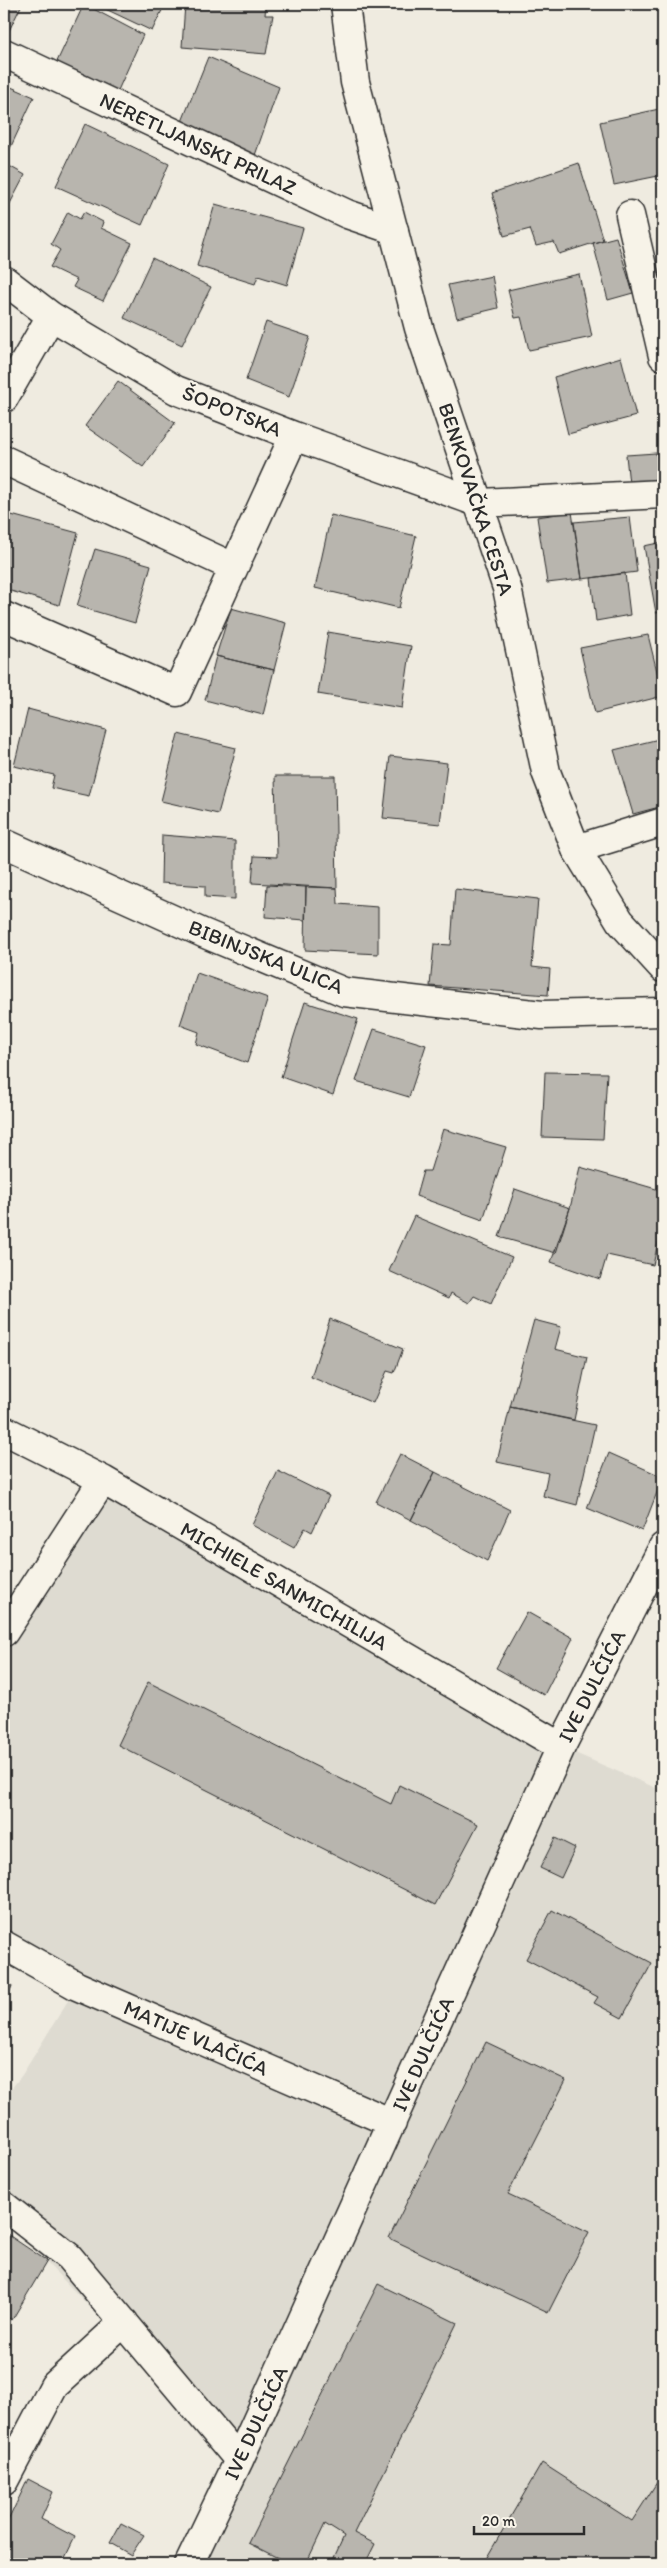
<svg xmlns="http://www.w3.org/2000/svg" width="667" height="2568" font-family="Itim,sans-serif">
<rect width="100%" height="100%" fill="#efebe0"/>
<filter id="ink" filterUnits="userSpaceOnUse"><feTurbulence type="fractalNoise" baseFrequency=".02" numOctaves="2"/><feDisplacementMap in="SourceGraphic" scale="10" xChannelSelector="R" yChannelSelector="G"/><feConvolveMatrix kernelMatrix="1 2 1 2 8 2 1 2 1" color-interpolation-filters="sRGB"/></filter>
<g filter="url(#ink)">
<path fill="#dedbd1" d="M 103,1480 L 561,1747 L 663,1791 L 663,2564 L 189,2564 L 239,2460 L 4,2219 L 4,2098 L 22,2075 L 77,1986 L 4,1945 L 4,1632 Z"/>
<path fill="#b8b5ae" stroke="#2b2b2b" d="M 4,4 L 22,4 L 4,41 Z
M 84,4 L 143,35 L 115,97 L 54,68 Z
M 95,4 L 165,4 L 152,31 Z
M 185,4 L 266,4 L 265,15 L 273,15 L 266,54 L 182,47 Z
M 208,57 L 279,87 L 253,161 L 179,129 Z
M 4,84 L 34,97 L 7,155 L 4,153 Z
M 659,109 L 663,129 L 663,175 L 614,185 L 600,122 Z
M 85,124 L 169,164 L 142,225 L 56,186 Z
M 4,163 L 25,175 L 4,215 Z
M 579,163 L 603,240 L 559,254 L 554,242 L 536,246 L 530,229 L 504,236 L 492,193 Z
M 215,204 L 303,228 L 287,285 L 258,276 L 255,284 L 197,266 Z
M 68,212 L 80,219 L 84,212 L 103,222 L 101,228 L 132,243 L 103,301 L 73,287 L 77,280 L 50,267 L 60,250 L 51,244 Z
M 616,237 L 633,293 L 608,300 L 593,243 Z
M 152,258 L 211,287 L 182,345 L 124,318 Z
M 579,274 L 592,337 L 529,350 L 521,317 L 515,318 L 508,290 Z
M 492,276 L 498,308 L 457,318 L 448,285 Z
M 266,322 L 310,337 L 289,397 L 246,380 Z
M 621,357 L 636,416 L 568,434 L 554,377 Z
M 118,381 L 175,423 L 143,467 L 85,426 Z
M 656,453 L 659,480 L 629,484 L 626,455 Z
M 572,512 L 582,579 L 547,583 L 537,517 Z
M 4,513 L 78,533 L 59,605 L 4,589 Z
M 331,515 L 416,536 L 399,608 L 315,588 Z
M 630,517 L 637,572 L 582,579 L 574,522 Z
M 663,542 L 663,612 L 656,613 L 644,546 Z
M 95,549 L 151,565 L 135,623 L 77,606 Z
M 625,573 L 630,615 L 596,621 L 591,578 Z
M 231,608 L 286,623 L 274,670 L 216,656 Z
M 328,632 L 411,646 L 402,708 L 318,694 Z
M 648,635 L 663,696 L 595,713 L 580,648 Z
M 216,656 L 274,670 L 263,715 L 205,700 Z
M 28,709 L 106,730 L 89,796 L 51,788 L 54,775 L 14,766 Z
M 178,734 L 236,748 L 218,814 L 161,801 Z
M 663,738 L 663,806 L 633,814 L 614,750 Z
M 390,756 L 447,763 L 440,824 L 383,818 Z
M 275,776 L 335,776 L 337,888 L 252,883 L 254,856 L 277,857 Z
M 162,835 L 235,841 L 235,899 L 205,897 L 205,886 L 161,883 Z
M 267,885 L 306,887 L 305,920 L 265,917 Z
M 306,887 L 337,888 L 338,904 L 378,907 L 378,954 L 305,950 Z
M 455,889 L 538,899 L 532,967 L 550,969 L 548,995 L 430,986 L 434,944 L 451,945 Z
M 197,973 L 268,998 L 247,1063 L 196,1044 L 199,1032 L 180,1025 Z
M 305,1002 L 358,1019 L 333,1095 L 281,1077 Z
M 374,1029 L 426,1045 L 409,1097 L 356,1081 Z
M 545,1072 L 607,1073 L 603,1139 L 542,1137 Z
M 443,1129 L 506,1147 L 483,1220 L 416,1196 L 423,1171 L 430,1171 Z
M 580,1167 L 663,1191 L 663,1220 L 653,1265 L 607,1255 L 600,1279 L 551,1262 L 570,1208 Z
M 515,1189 L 570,1208 L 556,1253 L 499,1237 Z
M 414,1216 L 512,1257 L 491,1304 L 474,1296 L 469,1303 L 451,1293 L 449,1298 L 389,1271 Z
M 330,1319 L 403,1349 L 394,1373 L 387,1371 L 373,1403 L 311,1377 Z
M 534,1320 L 561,1327 L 555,1349 L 587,1357 L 574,1420 L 510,1407 Z
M 510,1407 L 595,1425 L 577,1505 L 543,1496 L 548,1473 L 497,1462 Z
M 609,1453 L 663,1477 L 642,1531 L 587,1508 Z
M 400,1454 L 435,1472 L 411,1520 L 376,1502 Z
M 278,1471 L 329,1496 L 312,1532 L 305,1528 L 294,1548 L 252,1525 Z
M 435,1472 L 510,1510 L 487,1561 L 411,1520 Z
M 527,1612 L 573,1638 L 544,1695 L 496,1668 Z
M 148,1682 L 391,1804 L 399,1785 L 478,1824 L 435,1905 L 118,1745 Z
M 555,1838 L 575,1848 L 561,1878 L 540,1868 Z
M 552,1910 L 652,1963 L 622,2018 L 594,2003 L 598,1997 L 526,1959 Z
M 4,1983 L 12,1986 L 4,2005 Z
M 486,2042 L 566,2080 L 508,2194 L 589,2232 L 548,2313 L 389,2238 Z
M 4,2232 L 47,2261 L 12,2320 L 4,2315 Z
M 378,2284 L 457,2323 L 354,2533 L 375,2544 L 365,2564 L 331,2564 L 344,2536 L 325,2524 L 306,2564 L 290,2564 L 248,2543 Z
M 542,2463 L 632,2521 L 663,2473 L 663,2564 L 483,2564 Z
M 28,2479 L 53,2492 L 41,2519 L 75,2537 L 62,2564 L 4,2564 L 4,2529 Z
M 121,2523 L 144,2535 L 131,2555 L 110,2543 Z"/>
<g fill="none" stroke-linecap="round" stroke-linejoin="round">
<g stroke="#2b2b2b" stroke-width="31">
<path id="street" d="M 4,53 L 347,214 L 394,230
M 630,215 L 663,356
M 4,280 L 51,316 L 176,390 L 294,436 L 480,503 L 663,494
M 4,398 L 51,316
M 4,460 L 233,567
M 4,616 L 177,692 L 294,436
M 4,843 L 203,933 L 344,992 L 542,1015 L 663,1012
M 576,849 L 663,822
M 4,1430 L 103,1480 L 561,1747
M 4,1632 L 103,1480
M 4,1945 L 77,1986 L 392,2123
M 4,2206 L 69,2257 L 239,2460
M 4,2481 L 54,2386 L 124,2322
M 189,2564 L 239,2460 L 561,1747 L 663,1547"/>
</g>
<g stroke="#2b2b2b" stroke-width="31">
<path id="secondary" d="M 345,4 L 355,82 L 419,328 L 507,588 L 546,772 L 576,849 L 620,921 L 663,968"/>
</g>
<use href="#street" stroke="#f7f3e8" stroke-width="28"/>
<use href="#secondary" stroke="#f7f3e8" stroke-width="28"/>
</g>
</g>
<g text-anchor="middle" stroke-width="4.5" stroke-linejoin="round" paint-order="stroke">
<g font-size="21" fill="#2b2b2b" stroke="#f7f3e8">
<text transform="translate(198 144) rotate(25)" y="7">NERETLJANSKI PRILAZ</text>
<text transform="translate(232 411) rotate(22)" y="7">ŠOPOTSKA</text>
<text transform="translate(476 499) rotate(72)" y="7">BENKOVAČKA CESTA</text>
<text transform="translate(266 957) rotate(22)" y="7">BIBINJSKA ULICA</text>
<text transform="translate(284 1586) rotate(30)" y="7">MICHIELE SANMICHILIJA</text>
<text transform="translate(592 1686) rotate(-63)" y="7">IVE DULČIĆA</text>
<text transform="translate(196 2038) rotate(24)" y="7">MATIJE VLAČIĆA</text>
<text transform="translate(423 2054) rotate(-66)" y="7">IVE DULČIĆA</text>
<text transform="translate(256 2423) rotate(-65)" y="7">IVE DULČIĆA</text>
</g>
</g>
<rect width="667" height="2568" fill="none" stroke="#f7f3e8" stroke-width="20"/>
<rect x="10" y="10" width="647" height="2548" fill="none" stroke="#2b2b2b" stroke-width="2" filter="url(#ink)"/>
<path d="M474 2526v8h110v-8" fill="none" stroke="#2b2b2b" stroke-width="2.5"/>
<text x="482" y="2526" font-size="15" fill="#2b2b2b" stroke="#f7f3e8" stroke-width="4" paint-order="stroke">20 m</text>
</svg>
